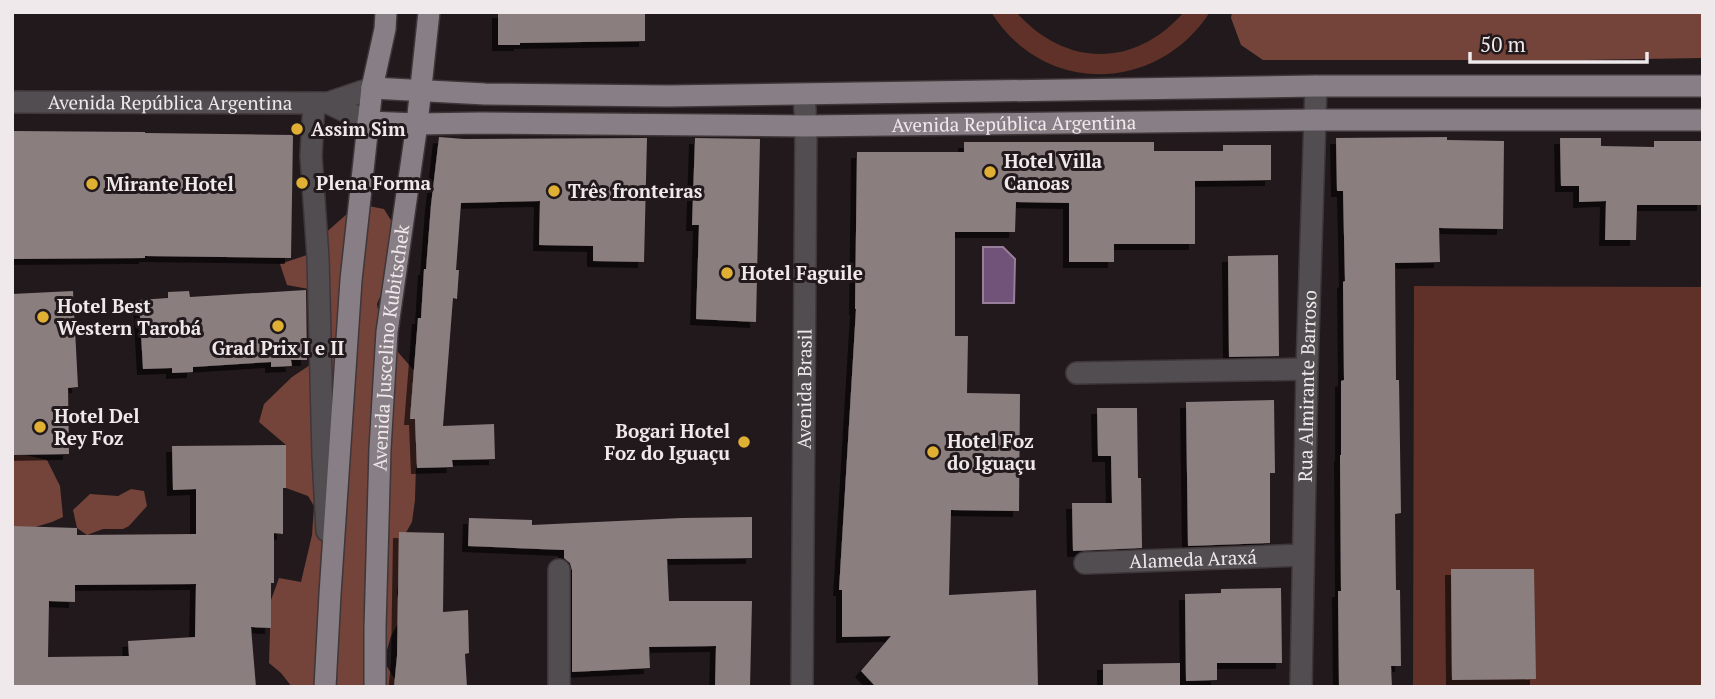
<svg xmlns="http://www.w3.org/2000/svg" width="1715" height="699" font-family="'PT Serif',serif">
<defs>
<filter id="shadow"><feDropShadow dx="-6" dy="6" stdDeviation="0" flood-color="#0009"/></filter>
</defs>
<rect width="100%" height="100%" fill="#22191c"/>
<path fill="#5f3128" d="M 991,12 L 1016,12 C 1066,68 1135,68 1184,12 L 1210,12 C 1157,94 1043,96 991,12 Z
M 1414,286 L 1703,287 L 1703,687 L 1413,687 Z"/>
<path fill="#744339" d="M 1232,12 L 1703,12 L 1703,58 L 1585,60 L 1263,60 L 1241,45 L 1231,18 Z
M 358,204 L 384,209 L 397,230 L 385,285 L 377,304 L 382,332 L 391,347 L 397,351 L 418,375 L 430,446 L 416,465 L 415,500 L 412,522 L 404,536 L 397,593 L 403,615 L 391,636 L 384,661 L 399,687 L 292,687 L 281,673 L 269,663 L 271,600 L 279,578 L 301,582 L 312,535 L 314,506 L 308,496 L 286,488 L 286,445 L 259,422 L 264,404 L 292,377 L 319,359 L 314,290 L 287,285 L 280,264 L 310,254 L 312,245 Z
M 12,455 L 25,455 L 47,460 L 60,486 L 63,517 L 52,522 L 12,534 Z
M 131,489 L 144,491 L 147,506 L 129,526 L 123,529 L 103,529 L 87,535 L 77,528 L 73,510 L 90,494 L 118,496 Z"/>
<path fill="#715279" stroke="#977f9b" stroke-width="2" d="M 983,247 L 1003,247 L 1015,259 L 1014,303 L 983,303 Z"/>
<path fill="#8b7e7f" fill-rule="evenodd" filter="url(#shadow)" d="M 498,12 L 645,12 L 645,41 L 520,43 L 520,45 L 498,45 Z
M 12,131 L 145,132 L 145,133 L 293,135 L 291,258 L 145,256 L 145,258 L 12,259 Z
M 439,137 L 464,139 L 647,138 L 644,262 L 593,261 L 593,246 L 539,245 L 540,201 L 461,203 L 456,270 L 459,270 L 457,299 L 453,298 L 443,426 L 494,424 L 495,459 L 452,460 L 453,467 L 417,468 L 415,419 L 410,419 L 418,318 L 421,318 L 424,269 L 426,269 L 431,205 Z
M 1447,137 L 1447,140 L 1504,141 L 1503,229 L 1439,228 L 1440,262 L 1395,263 L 1396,380 L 1399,380 L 1401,513 L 1395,514 L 1396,590 L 1400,590 L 1401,666 L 1391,666 L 1392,687 L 1339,687 L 1338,591 L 1341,591 L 1340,455 L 1341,455 L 1341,381 L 1344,380 L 1343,282 L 1345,281 L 1343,191 L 1337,191 L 1336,138 Z
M 695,138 L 760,139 L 756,322 L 696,319 L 699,225 L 692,225 Z
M 1560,138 L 1601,138 L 1601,146 L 1654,147 L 1654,141 L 1703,141 L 1703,205 L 1637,205 L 1636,240 L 1605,240 L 1606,201 L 1579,202 L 1579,186 L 1561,186 Z
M 964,142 L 1154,142 L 1154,151 L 1223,151 L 1223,145 L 1271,145 L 1271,180 L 1195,181 L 1195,244 L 1114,244 L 1114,262 L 1069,262 L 1069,203 L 1016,202 L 1015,232 L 955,232 L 955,336 L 968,336 L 967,393 L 1020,394 L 1019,511 L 951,510 L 949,595 L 1036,590 L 1038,687 L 876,687 L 861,671 L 891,636 L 842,637 L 842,590 L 839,590 L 856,309 L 855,309 L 857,152 L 964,152 Z
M 1278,255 L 1279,356 L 1229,357 L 1228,256 Z
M 306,290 L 307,360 L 291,360 L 292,366 L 271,367 L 271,362 L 193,367 L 193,372 L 172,373 L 172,368 L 143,369 L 139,300 L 168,298 L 168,292 L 189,291 L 190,297 Z
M 73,291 L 78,387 L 68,388 L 69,454 L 12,455 L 12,294 Z
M 1274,400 L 1275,473 L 1270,473 L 1270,543 L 1188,546 L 1186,402 Z
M 1097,408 L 1137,408 L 1138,478 L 1141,478 L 1142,548 L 1073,551 L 1072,503 L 1112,503 L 1111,456 L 1098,456 Z
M 286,445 L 286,488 L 283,488 L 283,534 L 274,533 L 274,583 L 271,583 L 271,628 L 251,627 L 256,687 L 12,687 L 12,526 L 77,528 L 77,535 L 196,534 L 196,489 L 173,490 L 172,446 ZM 196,584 L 195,637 L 128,641 L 129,656 L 48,657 L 49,601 L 75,602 L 75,585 Z
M 752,517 L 752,558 L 667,559 L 669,601 L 752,601 L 750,687 L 715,687 L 716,646 L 649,647 L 650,668 L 572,672 L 572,570 L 570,563 L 564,558 L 564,550 L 468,546 L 469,518 L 532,520 L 532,525 L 682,518 Z
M 399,532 L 444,533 L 443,612 L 468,610 L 469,653 L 465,654 L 467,687 L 394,687 L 397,656 Z
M 1451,569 L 1534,569 L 1536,679 L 1452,680 Z
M 1281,588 L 1282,663 L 1217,663 L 1217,680 L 1186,681 L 1185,594 L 1221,593 L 1221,589 Z
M 1180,663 L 1180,687 L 1103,687 L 1103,664 Z"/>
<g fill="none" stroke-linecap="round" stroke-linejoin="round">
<g stroke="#3f3639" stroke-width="24">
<g id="minor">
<path d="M 314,103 L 311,156 L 318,258 L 323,456 L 327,531"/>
<path d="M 1077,373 L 1307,369"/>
<path id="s1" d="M 1085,563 L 1303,555"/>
<path d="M 559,570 L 559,687"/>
<path id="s2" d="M 1301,687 L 1307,369 L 1316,86"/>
</g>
</g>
<g stroke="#3f3639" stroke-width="24">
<g id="tertiary">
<path id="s3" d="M 12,102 L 328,103 L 372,88"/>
<path d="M 328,103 L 368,122"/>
<path id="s4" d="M 802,687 L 806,126 L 804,94"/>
</g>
</g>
<g stroke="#3f3639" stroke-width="24">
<g id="primary">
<path d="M 372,88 L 485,94 L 668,96 L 1316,86 L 1703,86"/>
<path id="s5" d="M 368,122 L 417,124 L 481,123 L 806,126 L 1315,120 L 1703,120"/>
<path d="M 325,687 L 330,594 L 351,280 L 372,88 L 385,29 L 386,12"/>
<path id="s6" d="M 375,687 L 375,628 L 380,449 L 387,332 L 417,124 L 429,12"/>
</g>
</g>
<use href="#minor" stroke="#524d50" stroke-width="21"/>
<use href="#tertiary" stroke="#524d50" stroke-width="21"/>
<use href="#primary" stroke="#877f85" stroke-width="21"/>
</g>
<g fill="#dfb034" stroke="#22191c" stroke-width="2.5">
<circle cx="297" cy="129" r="7"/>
<circle cx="990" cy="172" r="7"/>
<circle cx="302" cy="183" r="7"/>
<circle cx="92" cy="184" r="7"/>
<circle cx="554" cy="191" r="7"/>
<circle cx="727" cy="273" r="7"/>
<circle cx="43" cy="317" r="7"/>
<circle cx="278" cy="326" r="7"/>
<circle cx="40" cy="427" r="7"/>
<circle cx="744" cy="442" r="7"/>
<circle cx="933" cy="452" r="7"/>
</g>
<g text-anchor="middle" stroke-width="6" stroke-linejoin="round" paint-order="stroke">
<g font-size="19" fill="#efe9eb" stroke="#22191c">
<text dy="7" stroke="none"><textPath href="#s3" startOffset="158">Avenida República Argentina</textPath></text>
<text dy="7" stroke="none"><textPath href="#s5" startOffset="646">Avenida República Argentina</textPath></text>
<text dy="7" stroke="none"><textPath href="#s6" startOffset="340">Avenida Juscelino Kubitschek</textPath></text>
<text dy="7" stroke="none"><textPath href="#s2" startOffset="301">Rua Almirante Barroso</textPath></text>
<text dy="7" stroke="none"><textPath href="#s4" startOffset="298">Avenida Brasil</textPath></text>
<text dy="7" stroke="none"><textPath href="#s1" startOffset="108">Alameda Araxá</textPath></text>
</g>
<g font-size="19" font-weight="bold" fill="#efe9eb" stroke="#22191c" text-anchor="start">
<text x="311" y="136">Assim Sim</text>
<text x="1004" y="168">Hotel Villa<tspan x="1004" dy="22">Canoas</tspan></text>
<text x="316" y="190">Plena Forma</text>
<text x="106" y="191">Mirante Hotel</text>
<text x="568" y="198">Três fronteiras</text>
<text x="741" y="280">Hotel Faguile</text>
<text x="57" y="313">Hotel Best<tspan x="57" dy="22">Western Tarobá</tspan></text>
<text x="278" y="355" text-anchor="middle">Grad Prix I e II</text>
<text x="54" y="423">Hotel Del<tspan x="54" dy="22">Rey Foz</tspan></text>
<text x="730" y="438" text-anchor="end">Bogari Hotel<tspan x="730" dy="22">Foz do Iguaçu</tspan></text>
<text x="947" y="448">Hotel Foz<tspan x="947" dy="22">do Iguaçu</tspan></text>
</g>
</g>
<rect width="1715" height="699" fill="none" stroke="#efe9eb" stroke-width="28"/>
<path d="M1470 52v10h177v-10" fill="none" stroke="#efe9eb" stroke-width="3.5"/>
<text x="1480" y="52" font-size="21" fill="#efe9eb" stroke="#22191c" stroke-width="5" paint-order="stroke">50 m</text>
</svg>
